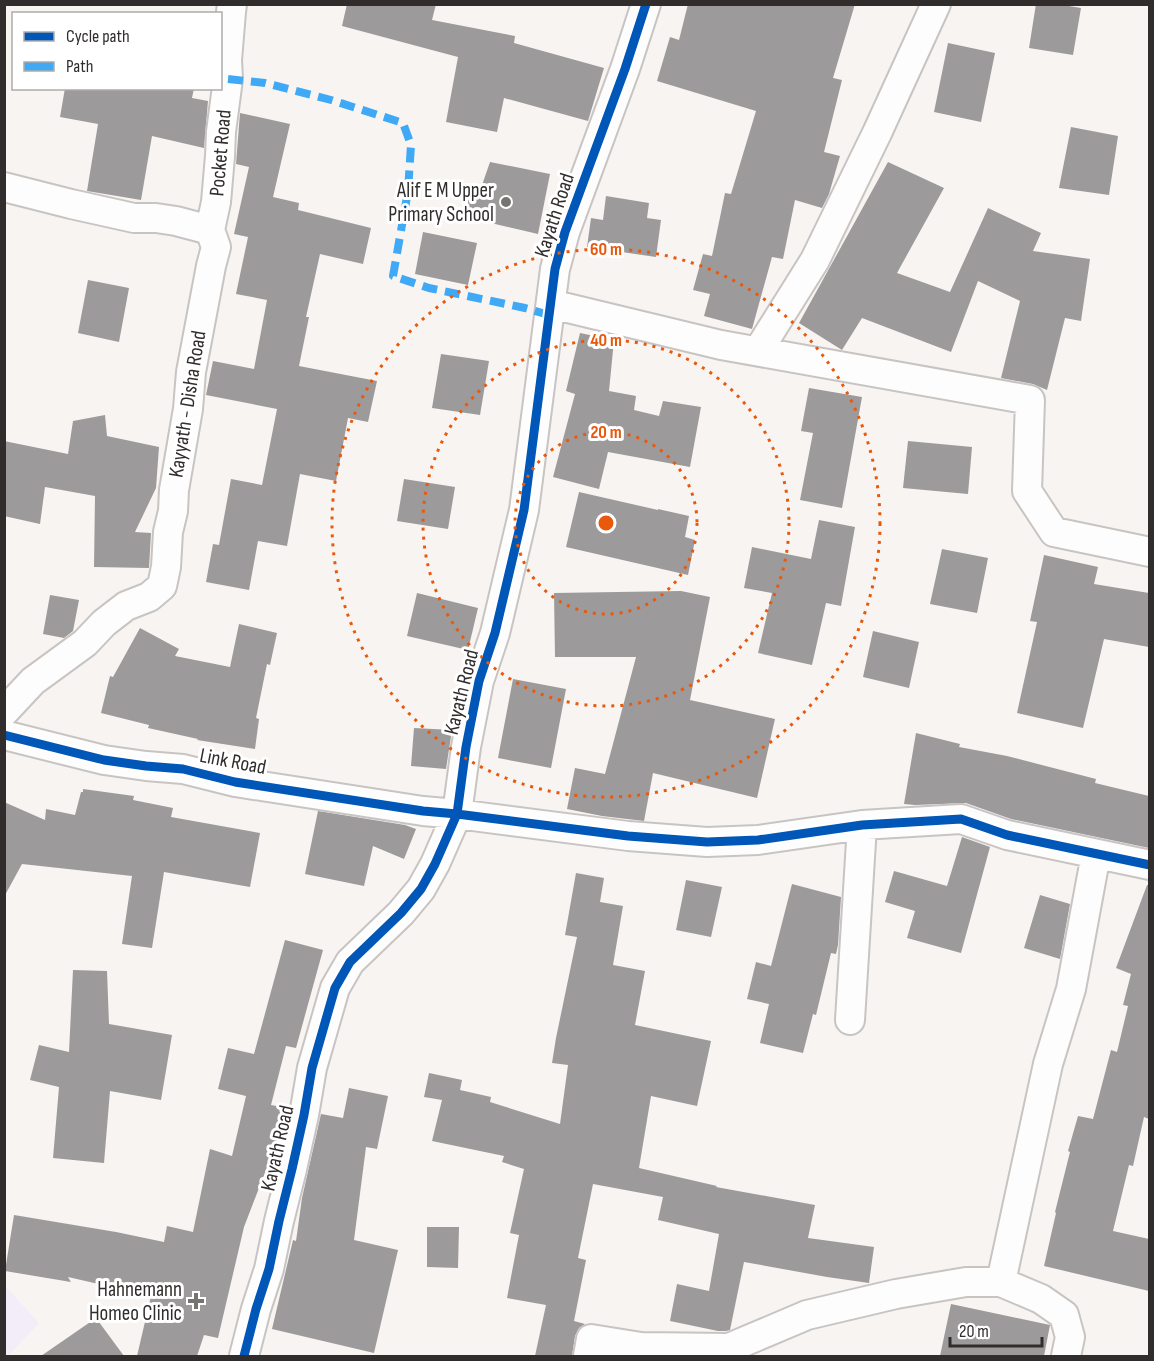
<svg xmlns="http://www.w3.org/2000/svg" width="1154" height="1361" font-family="'Sofia Sans Condensed',sans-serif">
<rect width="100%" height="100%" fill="#f8f4f2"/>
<path fill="#f2edf8" d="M 4,1285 L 39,1323 L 8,1356 L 5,1356 Z"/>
<path fill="#9d9a9b" d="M 347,4 L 436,4 L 432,20 L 515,36 L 514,43 L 604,68 L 588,121 L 504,98 L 497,132 L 446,122 L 458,57 L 342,26 Z
M 688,4 L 855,4 L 833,78 L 842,80 L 824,152 L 840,156 L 829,194 L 822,208 L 795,200 L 783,259 L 772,257 L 752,329 L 704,316 L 710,294 L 693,290 L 703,254 L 712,256 L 725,193 L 731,194 L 756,111 L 657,81 L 670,37 L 679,40 Z
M 1036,4 L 1057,4 L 1081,8 L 1073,55 L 1029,48 Z
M 948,43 L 995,53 L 981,122 L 934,112 Z
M 65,88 L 194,88 L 192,98 L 208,101 L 204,148 L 152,136 L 141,200 L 87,191 L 98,124 L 60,117 Z
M 240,113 L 290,124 L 273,197 L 299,203 L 298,210 L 371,228 L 363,264 L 320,254 L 306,317 L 309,317 L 299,366 L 377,381 L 368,422 L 348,418 L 336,481 L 300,474 L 287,546 L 258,541 L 249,590 L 206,582 L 213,544 L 219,545 L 231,479 L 262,485 L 277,409 L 206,395 L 213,361 L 254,369 L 267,300 L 236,294 L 248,237 L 234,234 L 249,167 L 236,164 Z
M 1071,127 L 1118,136 L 1109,195 L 1059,188 Z
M 490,162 L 550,174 L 538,234 L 465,217 L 471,187 L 481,188 Z
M 888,162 L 944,188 L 897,273 L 950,292 L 988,208 L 1041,233 L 1033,251 L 1090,259 L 1081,321 L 1065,318 L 1047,390 L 1033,384 L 1001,378 L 1020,301 L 978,281 L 951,352 L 862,318 L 842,350 L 799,323 Z
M 606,196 L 649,203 L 647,218 L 661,220 L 656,257 L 587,247 L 591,218 L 603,220 Z
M 423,232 L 477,243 L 468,285 L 415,274 Z
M 88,280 L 129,288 L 119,342 L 78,333 Z
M 580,333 L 614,340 L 609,391 L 636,396 L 634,410 L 659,416 L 663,401 L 701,407 L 690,467 L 608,452 L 599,489 L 553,477 L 575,394 L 566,391 Z
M 441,354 L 489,361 L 480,415 L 432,408 Z
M 809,388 L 862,397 L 842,508 L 800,500 L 813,433 L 801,431 Z
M 105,415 L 107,436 L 159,447 L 156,488 L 135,532 L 151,533 L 149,568 L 94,567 L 95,496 L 45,487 L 40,524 L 4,516 L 4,441 L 68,454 L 73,421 Z
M 908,441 L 972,447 L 968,494 L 903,488 Z
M 404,479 L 455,487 L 448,529 L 397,521 Z
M 579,492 L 658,510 L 658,509 L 689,516 L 685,537 L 695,540 L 688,575 L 566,547 Z
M 819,520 L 855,527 L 841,606 L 826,603 L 812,665 L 758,653 L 772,593 L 744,588 L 752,547 L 811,559 Z
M 942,549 L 988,558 L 977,613 L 930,604 Z
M 1044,555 L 1098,567 L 1094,584 L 1149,593 L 1149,647 L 1104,639 L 1083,728 L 1017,713 L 1037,622 L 1030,621 Z
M 681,591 L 710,597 L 690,700 L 775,719 L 757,798 L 653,773 L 644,821 L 602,816 L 567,809 L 575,768 L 605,774 L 636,657 L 555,657 L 554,593 Z
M 417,593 L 478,608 L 468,650 L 407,636 Z
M 50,595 L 79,600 L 73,631 L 64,638 L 43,634 Z
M 239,624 L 277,633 L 270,665 L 267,664 L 256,718 L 259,719 L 255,749 L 197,740 L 198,739 L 148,728 L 149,725 L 101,713 L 110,676 L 113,677 L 140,628 L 179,649 L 175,656 L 230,667 Z
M 873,631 L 919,642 L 909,688 L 863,677 Z
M 513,679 L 566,689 L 551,768 L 498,758 Z
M 414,728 L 452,730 L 446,769 L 411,766 Z
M 916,733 L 960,744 L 959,747 L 1007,756 L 1096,779 L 1095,783 L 1149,796 L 1149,848 L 1011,819 L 966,803 L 915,805 L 904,804 Z
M 83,789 L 134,796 L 133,800 L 173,808 L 171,817 L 260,833 L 250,887 L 164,872 L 152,948 L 122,944 L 132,876 L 22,864 L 4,897 L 4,802 L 45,820 L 46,809 L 75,815 L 81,792 L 83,792 Z
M 318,811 L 405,825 L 416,829 L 404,859 L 373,846 L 364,886 L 305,874 Z
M 962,837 L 990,847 L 961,953 L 907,938 L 915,911 L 885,902 L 894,871 L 947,886 Z
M 576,873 L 604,878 L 600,902 L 623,906 L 613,965 L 645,971 L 635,1025 L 711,1041 L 697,1106 L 651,1096 L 639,1168 L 717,1186 L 716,1187 L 815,1205 L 808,1238 L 874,1247 L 869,1283 L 827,1277 L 744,1262 L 730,1330 L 726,1331 L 718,1331 L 670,1321 L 677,1284 L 709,1291 L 719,1234 L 658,1220 L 663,1197 L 593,1184 L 578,1258 L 586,1260 L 574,1321 L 585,1324 L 579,1328 L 575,1336 L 572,1356 L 535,1356 L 546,1305 L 507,1298 L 519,1235 L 510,1233 L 524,1169 L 502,1162 L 504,1156 L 432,1141 L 442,1100 L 424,1097 L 429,1073 L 462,1080 L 460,1090 L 491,1097 L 490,1102 L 560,1124 L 568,1065 L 552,1063 L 556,1038 L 577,937 L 565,935 Z
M 686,880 L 722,887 L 711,937 L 676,930 Z
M 792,884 L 841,897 L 838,945 L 836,954 L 831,953 L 816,1015 L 813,1014 L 803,1053 L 760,1043 L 769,1004 L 747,999 L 756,962 L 771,966 Z
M 1147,885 L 1149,885 L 1149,1119 L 1144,1117 L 1133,1166 L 1129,1165 L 1113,1231 L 1149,1239 L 1149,1291 L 1044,1266 L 1056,1213 L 1055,1212 L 1070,1152 L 1068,1151 L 1078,1116 L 1093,1119 L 1111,1050 L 1117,1052 L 1128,1006 L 1123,1005 L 1131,974 L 1116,968 Z
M 1040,895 L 1070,904 L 1060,959 L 1024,948 Z
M 285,940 L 323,950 L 296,1048 L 286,1046 L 271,1105 L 288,1108 L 286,1118 L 244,1227 L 218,1338 L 204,1335 L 197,1356 L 137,1356 L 151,1296 L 68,1277 L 71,1282 L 5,1271 L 14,1215 L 116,1232 L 164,1242 L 167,1226 L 193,1232 L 210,1149 L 232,1156 L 246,1096 L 218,1089 L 228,1048 L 254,1054 Z
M 73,970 L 107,971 L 109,1024 L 172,1035 L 161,1100 L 110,1091 L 104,1163 L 53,1158 L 59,1087 L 30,1080 L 39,1045 L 69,1052 Z
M 349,1088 L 388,1096 L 377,1149 L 366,1147 L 354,1240 L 398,1250 L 374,1353 L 272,1329 L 293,1240 L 296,1241 L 302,1198 L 321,1114 L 343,1118 Z
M 427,1227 L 459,1227 L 458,1268 L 427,1267 Z
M 951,1304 L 1050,1325 L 1044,1356 L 940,1356 Z
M 96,1318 L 124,1356 L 41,1356 Z"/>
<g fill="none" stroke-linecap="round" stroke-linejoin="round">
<g stroke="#c8c4c2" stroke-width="32">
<path id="minor" d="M 4,187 L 71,204 L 134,218 L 156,218 L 176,221 L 210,230
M 210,230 L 216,202 L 220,156 L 221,132 L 228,79 L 227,60 L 231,12 L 232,4
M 551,304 L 721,345 L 1030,400 L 1027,491 L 1054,532 L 1150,552
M 758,351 L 815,260 L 877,133 L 936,4
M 4,712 L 33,681 L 85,643 L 104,623 L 126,606 L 149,597 L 162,586 L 166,567 L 168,532 L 173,511 L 174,490 L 188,409 L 191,372 L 211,266 L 216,247 L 210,230
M 4,735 L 104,760 L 146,766 L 183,769 L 235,782 L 423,811 L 457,814 L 628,836 L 707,842 L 758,840 L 862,825 L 961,819 L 1007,835 L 1150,865
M 850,1020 L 862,825
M 1001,1282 L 1041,1299 L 1064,1315 L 1070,1337 L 1066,1356
M 244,1356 L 256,1309 L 269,1269 L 279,1221 L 292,1169 L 304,1115 L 312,1068 L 335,988 L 350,962 L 401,913 L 421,889 L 435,864 L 457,814 L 466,747 L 479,681 L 495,633 L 524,510 L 555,269 L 565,232 L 625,69 L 646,4
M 588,1356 L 591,1339 L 641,1347 L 729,1348 L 807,1315 L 896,1294 L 966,1282 L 1001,1282 L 1048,1064 L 1071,989 L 1096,854"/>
</g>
<use href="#minor" stroke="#fefdfd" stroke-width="28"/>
<path stroke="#3fa9f5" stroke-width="8" stroke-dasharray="15 8" stroke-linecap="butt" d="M 228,79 L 265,83 L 331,100 L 403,123 L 411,145 L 408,191 L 393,276 L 429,288 L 525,308 L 549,315"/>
<g stroke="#fff" stroke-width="13">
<path id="cycleway" d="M 4,735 L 104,760 L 146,766 L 183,769 L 235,782 L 423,811 L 457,814 L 628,836 L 707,842 L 758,840 L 862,825 L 961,819 L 1007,835 L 1150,865
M 244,1356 L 256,1309 L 269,1269 L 279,1221 L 292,1169 L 304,1115 L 312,1068 L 335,988 L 350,962 L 401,913 L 421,889 L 435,864 L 457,814 L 466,747 L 479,681 L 495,633 L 524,510 L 555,269 L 565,232 L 625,69 L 646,4"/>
</g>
<use href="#cycleway" stroke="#0057b8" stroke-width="9"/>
</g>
<g fill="none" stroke="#e8590c" stroke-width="3" stroke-dasharray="3 6">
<circle cx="606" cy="523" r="91"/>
<circle cx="606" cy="523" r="183"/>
<circle cx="606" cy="523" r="274"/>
</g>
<g fill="#777371" stroke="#fff" stroke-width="2">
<circle cx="506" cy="202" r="6"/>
<path d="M193 1292h6v6h6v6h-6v6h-6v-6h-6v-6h6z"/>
</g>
<g text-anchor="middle" stroke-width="6" stroke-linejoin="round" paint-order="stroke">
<g font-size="21" fill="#312d2c" stroke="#fff">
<text transform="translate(220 153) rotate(-85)" y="7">Pocket Road</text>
<text transform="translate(554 215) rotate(-72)" y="7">Kayath Road</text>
<text transform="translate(187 404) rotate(-81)" y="7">Kayyath - Disha Road</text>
<text transform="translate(461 692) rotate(-76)" y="7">Kayath Road</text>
<text transform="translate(233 761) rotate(11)" y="7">Link Road</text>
<text transform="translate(277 1148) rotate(-77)" y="7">Kayath Road</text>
</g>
<g font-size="21" fill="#312d2c" stroke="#fff" text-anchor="end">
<text x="494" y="197">Alif E M Upper<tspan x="494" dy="24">Primary School</tspan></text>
<text x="182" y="1296">Hahnemann<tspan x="182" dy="24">Homeo Clinic</tspan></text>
</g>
</g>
<circle cx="606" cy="523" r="9" fill="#e8590c" stroke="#fff" stroke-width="3"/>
<g font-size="18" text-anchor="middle" font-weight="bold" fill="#e8590c" stroke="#fff" stroke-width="6" stroke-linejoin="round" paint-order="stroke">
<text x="606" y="255">60 m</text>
<text x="606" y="346">40 m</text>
<text x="606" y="438">20 m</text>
</g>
<rect width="1154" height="1361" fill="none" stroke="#312d2c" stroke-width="12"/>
<rect x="12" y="12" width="210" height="78" fill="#ffffff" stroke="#adabab" stroke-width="1.5"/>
<rect x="24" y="32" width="30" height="9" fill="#0057b8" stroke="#adabab" stroke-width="1.5"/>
<text x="66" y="42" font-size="18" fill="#312d2c">Cycle path</text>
<rect x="24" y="62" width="30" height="9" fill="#3fa9f5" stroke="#adabab" stroke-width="1.5"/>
<text x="66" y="72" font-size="18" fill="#312d2c">Path</text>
<path d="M950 1337v9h92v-9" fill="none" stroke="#312d2c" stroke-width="3"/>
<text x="959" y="1337" font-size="18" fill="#312d2c" stroke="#ffffff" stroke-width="4.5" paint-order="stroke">20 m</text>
</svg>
